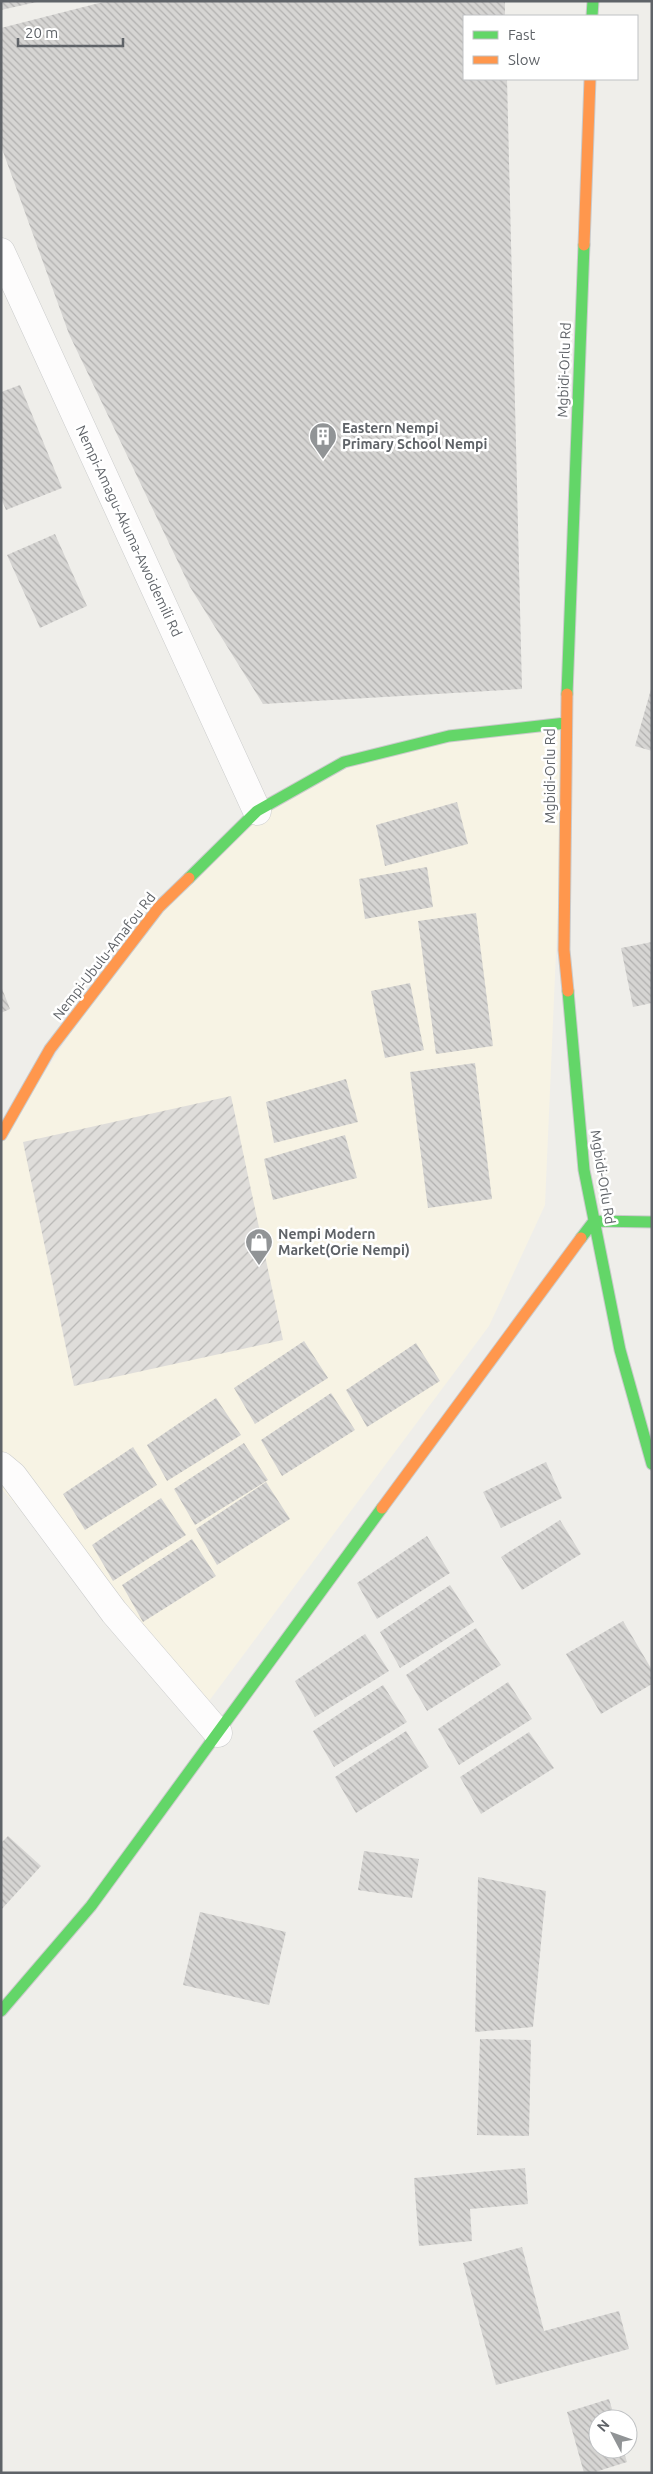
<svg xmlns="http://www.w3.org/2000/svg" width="653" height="2474" font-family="Ubuntu,sans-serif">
<defs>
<pattern id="industrial-furrows" width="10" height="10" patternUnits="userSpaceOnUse" patternTransform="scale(1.25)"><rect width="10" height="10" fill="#dfddda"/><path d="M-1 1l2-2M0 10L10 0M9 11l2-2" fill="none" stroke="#b8b7b5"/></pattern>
<pattern id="building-back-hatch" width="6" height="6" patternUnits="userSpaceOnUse" patternTransform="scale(1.25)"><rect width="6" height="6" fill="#d6d5d3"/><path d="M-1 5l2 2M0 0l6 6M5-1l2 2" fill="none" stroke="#b1b0af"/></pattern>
</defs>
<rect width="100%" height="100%" fill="#efeeea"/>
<path fill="#f7f3e4" d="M 566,723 L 545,1205 L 489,1326 L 200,1713 L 1,1488 L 1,1138 L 130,944 L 257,811 L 373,755 Z"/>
<path fill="url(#industrial-furrows)" d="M 231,1096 L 283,1340 L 74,1386 L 23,1142 Z"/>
<path fill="url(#building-back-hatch)" d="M 1,1 L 37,1 L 37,2 L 1,10 Z
M 107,1 L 505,1 L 505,16 L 464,16 L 464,79 L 507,79 L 522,689 L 263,704 L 190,587 L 69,334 L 1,146 L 1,28 Z
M 20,385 L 62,488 L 6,510 L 1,498 L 1,392 Z
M 55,534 L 87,606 L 40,628 L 7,555 Z
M 651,689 L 652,689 L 652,751 L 635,746 Z
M 457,802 L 468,844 L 385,866 L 376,825 Z
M 427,867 L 433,907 L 365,919 L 359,879 Z
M 476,913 L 493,1046 L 436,1054 L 418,921 Z
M 652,942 L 652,1003 L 633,1007 L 621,948 Z
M 410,983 L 424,1050 L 385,1058 L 371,991 Z
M 1,986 L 10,1009 L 1,1013 Z
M 475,1063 L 492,1199 L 428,1208 L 410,1072 Z
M 346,1079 L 358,1122 L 274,1143 L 266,1102 Z
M 345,1135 L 357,1178 L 273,1200 L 264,1159 Z
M 304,1341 L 328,1378 L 255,1424 L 234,1388 Z
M 416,1343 L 440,1381 L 367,1427 L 346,1390 Z
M 331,1393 L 355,1430 L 282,1476 L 261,1440 Z
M 216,1398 L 241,1435 L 167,1481 L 147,1445 Z
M 244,1443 L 268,1480 L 195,1525 L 174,1489 Z
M 133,1447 L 157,1485 L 85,1530 L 63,1494 Z
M 546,1462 L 562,1498 L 501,1528 L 483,1492 Z
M 266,1482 L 290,1519 L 217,1565 L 196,1529 Z
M 161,1498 L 186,1535 L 113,1581 L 92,1545 Z
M 560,1520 L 581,1554 L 522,1590 L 501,1557 Z
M 427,1536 L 450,1573 L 377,1619 L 357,1583 Z
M 192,1539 L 216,1576 L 143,1622 L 122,1585 Z
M 450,1585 L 474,1622 L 400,1668 L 380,1632 Z
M 623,1621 L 652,1670 L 652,1684 L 601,1714 L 566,1654 Z
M 476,1628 L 501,1665 L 427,1711 L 406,1675 Z
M 365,1634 L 389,1671 L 315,1717 L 295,1681 Z
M 508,1682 L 532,1719 L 459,1765 L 438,1729 Z
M 383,1685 L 407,1722 L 334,1767 L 313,1731 Z
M 406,1731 L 429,1767 L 356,1813 L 335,1777 Z
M 529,1732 L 554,1768 L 481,1814 L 460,1777 Z
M 8,1836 L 41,1866 L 1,1910 L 1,1843 Z
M 364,1851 L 419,1859 L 412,1898 L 358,1890 Z
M 478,1877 L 546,1891 L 533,2027 L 475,2032 Z
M 200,1912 L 286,1932 L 269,2005 L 183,1985 Z
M 480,2039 L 531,2040 L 529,2136 L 477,2135 Z
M 525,2168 L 528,2204 L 470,2209 L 472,2241 L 419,2246 L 414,2178 Z
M 522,2247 L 544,2331 L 619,2311 L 629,2349 L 496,2385 L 463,2263 Z
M 609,2399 L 615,2419 L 598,2419 L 598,2449 L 623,2449 L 627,2462 L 592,2473 L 584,2473 L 567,2412 Z"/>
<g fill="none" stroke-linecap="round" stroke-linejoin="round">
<g stroke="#cbcccc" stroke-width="29">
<path id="street" d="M 1,252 L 257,811
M 1,1466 L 13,1476 L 114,1612 L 218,1733"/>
</g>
<g stroke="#cacacb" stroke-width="13">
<path id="fast" d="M 592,16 L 593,1
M 567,694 L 584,245
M 189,878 L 257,811 L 344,762 L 449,736 L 566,723
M 568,991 L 584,1170 L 620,1350 L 652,1464
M 581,1238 L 594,1221 L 652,1222
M 1,2011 L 91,1906 L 382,1508"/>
</g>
<g stroke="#cacacb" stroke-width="13">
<path id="slow" d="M 584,245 L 590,79
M 567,694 L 564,950 L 568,991
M 1,1135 L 50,1049 L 159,907 L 189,878
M 382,1508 L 581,1238"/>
</g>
<use href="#street" stroke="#fdfcfc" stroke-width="28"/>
<use href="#fast" stroke="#63d668" stroke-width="11"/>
<use href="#slow" stroke="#ff974d" stroke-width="11"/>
</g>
<defs>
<g id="building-pin" transform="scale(1.4375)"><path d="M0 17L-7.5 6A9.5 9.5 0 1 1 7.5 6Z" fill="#919496" stroke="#fff"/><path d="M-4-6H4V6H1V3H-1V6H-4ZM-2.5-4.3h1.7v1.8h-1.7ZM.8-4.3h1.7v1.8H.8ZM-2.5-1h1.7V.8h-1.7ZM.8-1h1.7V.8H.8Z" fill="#fff"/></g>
<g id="shop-pin" transform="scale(1.4375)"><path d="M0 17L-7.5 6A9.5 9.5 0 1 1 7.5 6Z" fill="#919496" stroke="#fff"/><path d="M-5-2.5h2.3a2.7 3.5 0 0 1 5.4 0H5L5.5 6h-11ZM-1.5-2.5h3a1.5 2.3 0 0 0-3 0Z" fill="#fff"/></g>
</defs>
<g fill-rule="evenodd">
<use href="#building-pin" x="323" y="436"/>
<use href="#shop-pin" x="259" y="1242"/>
</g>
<g text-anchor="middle" stroke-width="5" stroke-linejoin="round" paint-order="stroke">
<g font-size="14" fill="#5f6368" stroke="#fff">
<text transform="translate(564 370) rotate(-88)" y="5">Mgbidi-Orlu Rd</text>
<text transform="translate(129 531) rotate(65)" y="5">Nempi-Amagu-Akuma-Awoidemili Rd</text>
<text transform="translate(550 776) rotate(-90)" y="5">Mgbidi-Orlu Rd</text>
<text transform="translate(104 956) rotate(-52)" y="5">Nempi-Ubulu-Amafou Rd</text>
<text transform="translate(603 1177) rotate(81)" y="5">Mgbidi-Orlu Rd</text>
</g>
<g font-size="14" font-weight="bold" fill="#5f6368" stroke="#fff" text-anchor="start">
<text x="342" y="433">Eastern Nempi<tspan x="342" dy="16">Primary School Nempi</tspan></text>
<text x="278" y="1239">Nempi Modern<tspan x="278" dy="16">Market(Orie Nempi)</tspan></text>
</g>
</g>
<rect width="653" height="2474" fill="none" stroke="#5f6368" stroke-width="5"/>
<rect x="463" y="15" width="175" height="65" fill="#ffffff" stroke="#bfc1c3"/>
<rect x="473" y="31" width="25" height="8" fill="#63d668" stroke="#bfc1c3"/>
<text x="508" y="40" font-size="15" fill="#5f6368">Fast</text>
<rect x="473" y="56" width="25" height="8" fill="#ff974d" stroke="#bfc1c3"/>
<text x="508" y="65" font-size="15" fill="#5f6368">Slow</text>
<g transform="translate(613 2434) rotate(311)"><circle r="24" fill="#ffffff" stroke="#bfc1c3"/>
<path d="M0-4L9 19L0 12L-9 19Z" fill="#919496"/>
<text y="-8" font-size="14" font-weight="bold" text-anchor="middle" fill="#5f6368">N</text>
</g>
<path d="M18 38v8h105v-8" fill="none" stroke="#5f6368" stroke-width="2.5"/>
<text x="25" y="38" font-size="15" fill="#5f6368" stroke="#ffffff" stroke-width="4" paint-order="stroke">20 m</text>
</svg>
